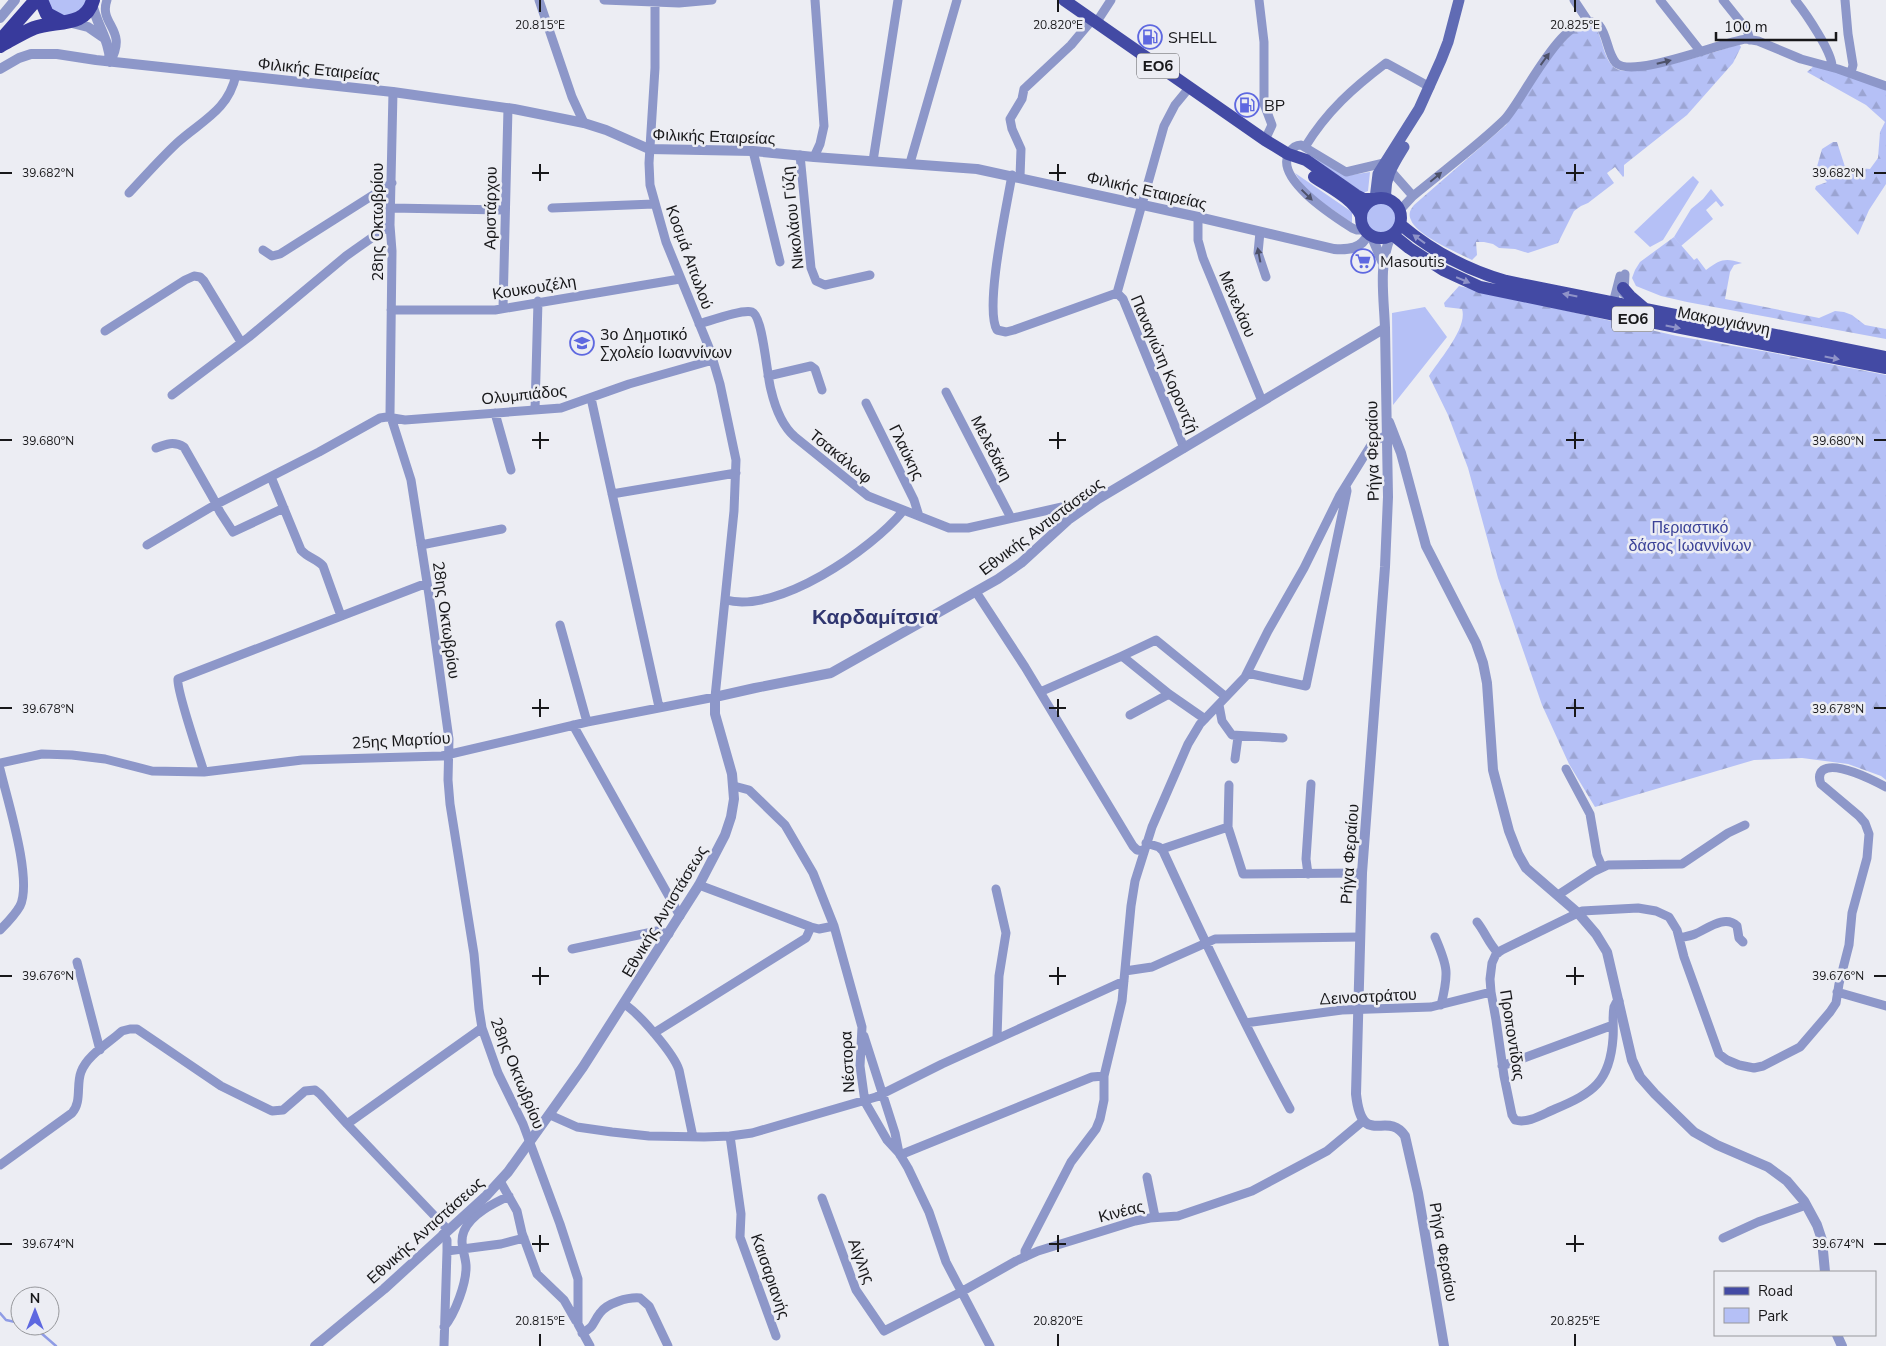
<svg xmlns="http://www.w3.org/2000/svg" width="1886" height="1346" font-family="'Nunito Sans',sans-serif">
<defs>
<pattern id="forest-firs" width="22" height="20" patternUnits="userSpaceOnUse" patternTransform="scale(1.25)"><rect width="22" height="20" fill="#b5c0f6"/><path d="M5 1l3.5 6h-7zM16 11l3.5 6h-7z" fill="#9ba4d2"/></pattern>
</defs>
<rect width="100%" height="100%" fill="#ecedf3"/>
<path fill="#b5c0f6" d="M 46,0 L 88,0 L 86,6 L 68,17 L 53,12 Z
M 1312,154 L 1345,176 L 1370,172 L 1368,191 L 1363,193 L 1312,157 Z
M 1295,173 L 1352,212 L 1352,223 L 1307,192 Z
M 1693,176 L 1699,182 L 1663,240 L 1650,247 L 1634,232 Z
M 1711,189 L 1724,205 L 1721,207 L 1716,201 L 1706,210 L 1713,219 L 1681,246 L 1674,237 L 1691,209 L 1703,199 Z
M1366 218a15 15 0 1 1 30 0a15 15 0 1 1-30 0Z
M 1425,307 L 1447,337 L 1393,405 L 1392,313 Z"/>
<path fill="url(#forest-firs)" d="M 1585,26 L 1595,27 L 1597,30 C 1603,41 1604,60 1615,68 C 1630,80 1719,51 1739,44 L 1741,47 L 1733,63 L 1687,115 L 1624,165 L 1624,176 L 1623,177 L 1615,167 L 1607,173 L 1614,183 L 1588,203 L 1581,206 L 1574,211 L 1558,243 L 1528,253 L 1515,249 L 1499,248 L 1493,244 L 1484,242 L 1476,242 L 1477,255 L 1472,260 C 1458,253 1416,235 1411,220 C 1408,214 1410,210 1414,205 L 1506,125 L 1553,53 L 1574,32 Z
M 1815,65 L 1886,89 L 1886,184 L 1869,210 L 1858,235 L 1815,189 L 1816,186 L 1827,182 L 1816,170 L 1822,149 L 1833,142 L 1837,142 L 1847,173 L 1859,168 L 1870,169 L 1878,158 L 1880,132 L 1885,122 L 1866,105 L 1807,72 Z
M 1674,237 L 1694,260 L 1697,258 L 1706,270 C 1721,259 1725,258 1742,263 L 1734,265 L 1730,272 L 1725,299 L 1819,318 L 1835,311 L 1844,312 L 1852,315 L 1865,325 L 1886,329 L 1886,339 L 1687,302 L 1661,296 L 1636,286 L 1632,278 L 1635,270 L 1640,262 Z
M 1459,286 L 1677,336 L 1768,352 L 1886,375 L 1886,780 L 1881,776 L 1848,764 L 1802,758 L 1754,760 L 1595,807 L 1569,764 L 1542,705 L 1498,578 L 1468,468 L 1448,415 L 1429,376 C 1439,360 1468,328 1462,309 L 1445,307 L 1444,303 Z"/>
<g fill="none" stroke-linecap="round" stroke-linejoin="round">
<path stroke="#8f9ce5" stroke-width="2.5" d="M 0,1313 L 6,1320 L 20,1323
M 33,1326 L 56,1346"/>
<path stroke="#8d97c9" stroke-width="9" d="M 107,0 C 98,25 129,29 110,62
M 539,0 L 572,97 L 584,123
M 604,0 L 679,3 L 712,0
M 1259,0 L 1264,42 L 1264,104 L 1272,125 L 1265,140
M 1574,0 L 1588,21
M 1660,0 L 1701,52
M 1723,0 L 1747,30 L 1750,40
M 1795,0 C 1805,12 1833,53 1832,67
M 1845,0 L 1848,34 L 1853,65 L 1851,73
M 1096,23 L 1111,0
M 393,92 L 390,225 L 392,251 L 390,414 L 411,480 L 429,595 L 449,739 L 448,780 L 450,804 L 474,954 L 479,1009 L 482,1028 L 498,1073 L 523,1124 L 560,1224 L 578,1279 L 578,1324 L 590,1346
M 1305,147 C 1327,111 1353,88 1386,63 L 1430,87
M 753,151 L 780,262
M 800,155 L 811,268 L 816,281 L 825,285 L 870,275
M 814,157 L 820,144 L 824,126 L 815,0
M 873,161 L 898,0
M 910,163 L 957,0
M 1390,170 L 1413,196
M 1012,175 C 1007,205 984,308 997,330 L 1006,332 L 1014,330 L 1117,293 L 1164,126 L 1175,105 L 1189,88
M 1020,177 L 1021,149 L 1012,129 L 1010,119 L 1022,99 L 1024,89 L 1071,45 L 1092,20
M 129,193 C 145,176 160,159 177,143 C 201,121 228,111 236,75
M 390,208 L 504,210
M 552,208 L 654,204
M 1400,210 L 1413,196 C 1443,171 1476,147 1504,120 C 1522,103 1566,3 1599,25 C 1608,36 1607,53 1616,63 C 1633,79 1722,42 1746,39 L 1758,41 L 1801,59 L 1838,69 L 1886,86
M 1198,217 L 1198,240 L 1203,258 L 1262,401
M 1364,230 L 1357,230 L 1352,228 C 1335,217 1274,179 1289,153 C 1292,148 1295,145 1301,145 L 1346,172 L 1384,163
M 1260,232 L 1258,253 L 1266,277
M 263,250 L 272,256 L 280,254 L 392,183
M 1117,293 L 1123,299 L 1184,448
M 1624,294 L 1625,274
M 1612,307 L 1620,276
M 503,308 L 508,108
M 391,310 L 495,310 L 680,279
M 699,324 C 710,321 742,309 752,312 C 763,316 767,377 771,390 C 775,407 781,425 795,437 L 868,496 L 949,528 L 968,528 L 1062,507 L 1075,508 L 1079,512
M 105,331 L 185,280 L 194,276 L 200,277 L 204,281 L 241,342
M 768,376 L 811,366 L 815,369 L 822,390
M 946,392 L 1011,518
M 172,395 L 249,337 L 346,256 L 390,225
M 591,398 L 659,707
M 866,403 L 914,500 L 919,516
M 535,410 L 538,301
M 495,413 L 511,470
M 156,448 C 166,444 174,441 184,447 L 213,498 L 220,512 L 233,532 L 284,508
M 271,477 L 301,550 C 308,558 317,559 323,566 L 341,616
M 612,494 L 736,473
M 147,545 L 213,506 L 319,452 L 380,418 L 387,417 L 405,420 L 561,408 L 629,384 L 713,360
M 421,545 L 502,529
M 976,592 L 1025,667 L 1133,846 L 1137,850 L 1144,851
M 726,600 C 778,614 871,550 903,511
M 560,625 L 587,722
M 1122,656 L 1156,640 L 1226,697
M 1247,673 L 1306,686 L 1347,491 L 1346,486
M 1040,692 L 1122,656 L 1169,694 L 1205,719
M 1219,705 L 1222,721 L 1232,735 L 1283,738
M 1130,715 L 1169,694
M 573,725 L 680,916
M 1235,759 L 1238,737
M 0,763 L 42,754 L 72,755 L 105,759 L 152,771 L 204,772 L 302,760 L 442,756 L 587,722 L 715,697 L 734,511 L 736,460 L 720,384 L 710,350 L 666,242 L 650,185 L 649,163 L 655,68 L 655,0
M 0,769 C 7,799 33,880 20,906 C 15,915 7,923 0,930
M 1566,769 L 1590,814 L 1597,855 L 1602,867
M 204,772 C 199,756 176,689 178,679 L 427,583
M 734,786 L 749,790 L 785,825 L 813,873 L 834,926 L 862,1027 L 860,1066 L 865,1102 L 887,1140 L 899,1153 L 908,1168 L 929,1212 L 946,1262 L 990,1346
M 1228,827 L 1229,785
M 1146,843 L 1159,847 L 1163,851 C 1203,938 1244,1025 1290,1109
M 1162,849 L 1228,827 L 1243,874 L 1362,873
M 1308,874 L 1306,859 L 1311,784
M 699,885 L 811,927 L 819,929 L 834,926
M 996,889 L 1006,933 L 999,976 L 997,1038
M 1558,895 L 1593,872 L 1608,865 L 1682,864 L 1728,833 L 1745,825
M 1477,922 C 1485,932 1489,944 1498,953
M 1435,937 C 1448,967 1449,973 1441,1005
M 1679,938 C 1684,937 1690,936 1695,934 C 1707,929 1725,914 1737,926 L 1739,938 L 1743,942
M 572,949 L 657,931 L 669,934
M 77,962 L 100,1050
M 1125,971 L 1152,967 L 1215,939 L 1360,937
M 1837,992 L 1886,1006
M 1619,1001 L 1616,1003 L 1614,1007 C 1612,1017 1614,1027 1613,1038 C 1610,1082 1593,1093 1555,1109 C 1543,1114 1528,1124 1515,1120 L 1512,1115 L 1504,1076 L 1496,1020 L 1491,992 L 1490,979 L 1492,963 L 1496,954 L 1502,950 L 1582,911 L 1638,908 L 1656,911 L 1669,917 L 1677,930 L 1684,957 L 1719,1054 L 1727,1060 L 1739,1065 L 1754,1068 L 1763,1066 L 1800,1047 L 1830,1012 L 1836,1003 L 1839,984 L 1849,945 L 1852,913 L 1867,858 L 1869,834 L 1865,823 L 1859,816 L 1821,784 C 1819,779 1818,774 1823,770 C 1836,761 1873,780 1886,787
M 624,1004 C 639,1013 674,1054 679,1070 L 693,1137
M 1245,1023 L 1342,1010 L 1431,1007 L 1491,992
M 654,1033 L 806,938 L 811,927
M 864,1036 L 895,1133 L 899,1153
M 1502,1066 L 1613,1025
M 550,1115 L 577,1127 L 612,1132 L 649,1136 L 704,1137 L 730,1136 L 752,1133 L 876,1097 L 942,1064 L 1124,981
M 730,1136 L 741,1214 L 740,1237 L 776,1336
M 900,1155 L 1092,1077 L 1104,1076
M 0,1165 L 72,1113 C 82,1102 76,1085 81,1072 C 87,1055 109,1043 122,1031 L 130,1029 L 137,1029 L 221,1086 L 272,1111 L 283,1110 L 305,1091 L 315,1090 L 320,1094 L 347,1124
M 1147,1177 L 1155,1217
M 500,1181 L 517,1211 L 522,1233 L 537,1274 L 564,1300 L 576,1321
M 822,1198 L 856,1290 L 884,1331 L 961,1292 L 1016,1261 L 1038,1251 L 1135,1221 L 1150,1218 L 1178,1216 L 1252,1191 L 1327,1151 L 1363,1121
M 448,1230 L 347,1124 L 482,1028
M 443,1234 L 447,1240 L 447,1251 L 444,1346
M 1723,1238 L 1758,1222 L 1806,1205
M 447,1251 L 501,1244 L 524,1238
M 1025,1257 L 1025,1251 L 1071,1162 L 1096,1129 L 1100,1119 L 1104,1100 L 1104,1076 L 1122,1001 L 1131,906 L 1135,881 L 1152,827 L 1188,744 L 1200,724 L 1245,677 L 1268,631 L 1304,568 L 1340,495 L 1371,445 L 1377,440 L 1387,435
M 444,1327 C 455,1314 467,1282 466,1265 C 465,1253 459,1243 464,1231 C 471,1214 494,1203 509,1196
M 582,1333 C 595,1327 592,1323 600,1313 C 607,1303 628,1297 640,1298 L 649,1306 L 668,1346"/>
<path stroke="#8d97c9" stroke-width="10" d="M 92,3 C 96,24 110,41 110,62
M 0,18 L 15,0
M 68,22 L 88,27 L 104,38
M 0,69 L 19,58 L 31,54 L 57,54 L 96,60 L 393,92 L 514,109 L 584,123 L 606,130 L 649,149 L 753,151 L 814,157 L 977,169 L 1198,217 L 1334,249 C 1348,250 1362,249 1368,234
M 1372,237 L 1382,261
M 1385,328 L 1388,497 L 1385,567 L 1362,873 L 1356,1094 C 1362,1150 1387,1109 1405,1136 L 1418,1193 L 1444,1346
M 1389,422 L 1401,453 L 1426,546 L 1476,643 L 1483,663 L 1487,683 L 1493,770 L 1509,831 L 1518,854 L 1526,868 L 1578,913 L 1596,934 L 1607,952 L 1632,1060 L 1640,1077 L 1655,1094 L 1694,1132 L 1717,1145 L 1768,1167 L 1787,1181 L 1804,1201 L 1817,1225 L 1822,1240 L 1825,1272
M 1837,1335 L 1842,1346
M 315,1346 L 384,1289 L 486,1196 L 508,1172 L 583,1067 L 699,885 L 725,835 L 731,817 L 734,799 L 732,774 L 715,714 L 715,697 L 755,688 L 831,673 L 998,579 L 1021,563 L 1068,520 L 1098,499 L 1385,328 C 1384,298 1378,264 1391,236"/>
<path stroke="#606bb4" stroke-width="11" d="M 1386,198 C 1384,178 1393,165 1404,147
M 1375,199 L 1378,174 L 1419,109 L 1441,60 L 1448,42 L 1459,0"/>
<path stroke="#434aa4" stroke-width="12" d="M 1064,0 L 1265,140 L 1288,154 L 1306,160 L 1356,195 L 1364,199 L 1373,199
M 1314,177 C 1330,188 1352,198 1361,216
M1361 218a20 20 0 1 1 40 0a20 20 0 1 1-40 0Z
M 1401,225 C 1432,251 1467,270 1506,281 L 1886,357
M 1393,235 L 1409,248 L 1443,270 L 1480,287 L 1620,316 L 1886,368
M 1623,288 L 1630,296 L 1644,308"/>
<path stroke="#383a9c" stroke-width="14" d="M 41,0 L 47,14 L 62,22
M 0,41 L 36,0
M 0,46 C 11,40 22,33 34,28 C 55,20 86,28 93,0"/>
</g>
<defs><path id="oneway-solid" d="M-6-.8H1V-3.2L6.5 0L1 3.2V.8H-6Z" transform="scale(1.25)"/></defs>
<g fill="#4d5169">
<use href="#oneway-solid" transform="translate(1545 59) rotate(-54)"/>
<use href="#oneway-solid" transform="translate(1664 62) rotate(-14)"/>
<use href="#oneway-solid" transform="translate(1436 177) rotate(-40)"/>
<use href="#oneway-solid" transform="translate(1307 195) rotate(44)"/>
<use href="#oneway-solid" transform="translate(1259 255) rotate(-101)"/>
</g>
<g fill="#8f93c8">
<use href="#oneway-solid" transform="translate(1419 239) rotate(-144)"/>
<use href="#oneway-solid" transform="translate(1463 280) rotate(23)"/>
<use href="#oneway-solid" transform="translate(1570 295) rotate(-169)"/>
<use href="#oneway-solid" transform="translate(1673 327) rotate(11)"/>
<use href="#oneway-solid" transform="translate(1832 358) rotate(11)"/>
</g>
<path fill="none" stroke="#18181a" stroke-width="2" d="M 540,0 L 540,12M 1058,0 L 1058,12M 1575,0 L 1575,12M 540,164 L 540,181M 1058,164 L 1058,181M 1575,164 L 1575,181M 0,173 L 12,173M 532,173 L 549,173M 1049,173 L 1066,173M 1566,173 L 1584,173M 1874,173 L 1886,173M 540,432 L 540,449M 1058,432 L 1058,449M 1575,432 L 1575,449M 0,440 L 12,440M 532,440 L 549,440M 1049,440 L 1066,440M 1566,440 L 1584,440M 1874,440 L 1886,440M 540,699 L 540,717M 1058,699 L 1058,717M 1575,699 L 1575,717M 0,708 L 12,708M 532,708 L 549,708M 1049,708 L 1066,708M 1566,708 L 1584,708M 1874,708 L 1886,708M 540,967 L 540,985M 1058,967 L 1058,985M 1575,967 L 1575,985M 0,976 L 12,976M 532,976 L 549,976M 1049,976 L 1066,976M 1566,976 L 1584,976M 1874,976 L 1886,976M 540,1235 L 540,1252M 1058,1235 L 1058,1252M 1575,1235 L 1575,1252M 0,1244 L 12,1244M 532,1244 L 549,1244M 1049,1244 L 1066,1244M 1566,1244 L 1584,1244M 1874,1244 L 1886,1244M 540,1334 L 540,1346M 1058,1334 L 1058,1346M 1575,1334 L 1575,1346"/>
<defs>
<g id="fuel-ring" transform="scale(1.25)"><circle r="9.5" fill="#ecedf3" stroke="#5e68e0" stroke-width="1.5"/><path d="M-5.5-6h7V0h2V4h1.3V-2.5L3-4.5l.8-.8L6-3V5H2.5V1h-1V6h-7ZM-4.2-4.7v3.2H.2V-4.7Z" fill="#5e68e0"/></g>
<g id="supermarket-ring" transform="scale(1.25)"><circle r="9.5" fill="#ecedf3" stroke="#5e68e0" stroke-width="1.5"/><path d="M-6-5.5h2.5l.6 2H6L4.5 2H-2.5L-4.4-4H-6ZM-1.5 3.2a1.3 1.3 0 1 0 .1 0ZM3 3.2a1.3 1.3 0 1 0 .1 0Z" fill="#5e68e0"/></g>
<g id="school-ring" transform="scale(1.25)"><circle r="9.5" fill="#ecedf3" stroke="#5e68e0" stroke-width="1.5"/><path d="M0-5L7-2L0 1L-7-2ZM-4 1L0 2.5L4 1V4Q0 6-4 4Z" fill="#5e68e0"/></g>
</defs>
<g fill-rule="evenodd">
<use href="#fuel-ring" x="1150" y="37"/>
<use href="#fuel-ring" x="1247" y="105"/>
<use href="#supermarket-ring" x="1363" y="261"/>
<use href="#school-ring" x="582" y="343"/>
</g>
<g text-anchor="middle" stroke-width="5" stroke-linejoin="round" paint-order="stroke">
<g fill="#ecedf3" stroke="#58585b" stroke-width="1">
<rect x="1137" y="53.5" width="42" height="25" rx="4"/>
<rect x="1612" y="306.5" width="42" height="25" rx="4"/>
</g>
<g font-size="15" font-weight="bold" fill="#18181a">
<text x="1158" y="71">ΕΟ6</text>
<text x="1633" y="324">ΕΟ6</text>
</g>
<g font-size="16" fill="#18181a" stroke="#ecedf3" text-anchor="start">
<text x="1168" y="43">SHELL</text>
<text x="1264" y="111">BP</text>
<text x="1380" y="267">Masoutis</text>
<text x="600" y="340">3ο Δημοτικό<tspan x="600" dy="18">Σχολείο Ιωαννίνων</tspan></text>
</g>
<g font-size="16" fill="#18181a" stroke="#ecedf3">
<text transform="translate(319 69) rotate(6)" y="6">Φιλικής Εταιρείας</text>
<text transform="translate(714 136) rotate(2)" y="6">Φιλικής Εταιρείας</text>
<text transform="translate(1147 190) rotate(13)" y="6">Φιλικής Εταιρείας</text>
<text transform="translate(490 208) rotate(-89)" y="6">Αριστάρχου</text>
<text transform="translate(792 218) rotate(-96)" y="6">Νικολάου Γύζη</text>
<text transform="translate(377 222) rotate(-90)" y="6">28ης Οκτωβρίου</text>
<text transform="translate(690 257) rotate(70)" y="6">Κοσμά Αιτωλού</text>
<text transform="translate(534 287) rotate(-9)" y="6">Κουκουζέλη</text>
<text transform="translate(1238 304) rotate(67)" y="6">Μενελάου</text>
<text transform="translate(1724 320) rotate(11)" y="6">Μακρυγιάννη</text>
<text transform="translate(1165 364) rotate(67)" y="6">Παναγιώτη Κοροντζή</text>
<text transform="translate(524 394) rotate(-6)" y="6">Ολυμπιάδος</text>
<text transform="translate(992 448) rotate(63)" y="6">Μελεδάκη</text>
<text transform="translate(1372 451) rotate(-91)" y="6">Ρήγα Φεραίου</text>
<text transform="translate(907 452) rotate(64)" y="6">Γλαύκης</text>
<text transform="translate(841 456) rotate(39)" y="6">Τσακάλωφ</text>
<text transform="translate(1041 526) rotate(-37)" y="6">Εθνικής Αντιστάσεως</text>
<text transform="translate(447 620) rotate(82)" y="6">28ης Οκτωβρίου</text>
<text transform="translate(401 740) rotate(-3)" y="6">25ης Μαρτίου</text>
<text transform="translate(1349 854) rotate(-86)" y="6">Ρήγα Φεραίου</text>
<text transform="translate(664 911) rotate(-59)" y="6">Εθνικής Αντιστάσεως</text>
<text transform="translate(1368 996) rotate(-3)" y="6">Δεινοστράτου</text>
<text transform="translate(1513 1035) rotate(81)" y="6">Προποντίδας</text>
<text transform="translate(847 1062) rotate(-93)" y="6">Νέστορα</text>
<text transform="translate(518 1073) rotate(68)" y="6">28ης Οκτωβρίου</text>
<text transform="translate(1121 1211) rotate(-14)" y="6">Κινέας</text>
<text transform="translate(425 1230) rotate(-42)" y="6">Εθνικής Αντιστάσεως</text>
<text transform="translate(1444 1252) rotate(80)" y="6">Ρήγα Φεραίου</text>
<text transform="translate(862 1261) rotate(69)" y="6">Αίγλης</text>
<text transform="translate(771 1276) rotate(71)" y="6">Καισαριανής</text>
</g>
<g font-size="16" fill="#3c4398" stroke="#ecedf3">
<text x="1690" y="533">Περιαστικό<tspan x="1690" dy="18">δάσος Ιωαννίνων</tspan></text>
</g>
<g font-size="21" font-weight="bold" fill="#303670" stroke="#ecedf3">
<text x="875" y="624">Καρδαμίτσια</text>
</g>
</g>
<g font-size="12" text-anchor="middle" fill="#18181a" stroke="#ecedf3" stroke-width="5" stroke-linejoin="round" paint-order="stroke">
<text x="540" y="29">20.815°E</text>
<text x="1058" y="29">20.820°E</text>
<text x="1575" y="29">20.825°E</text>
<text x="48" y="177">39.682°N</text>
<text x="1838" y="177">39.682°N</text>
<text x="48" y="445">39.680°N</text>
<text x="1838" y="445">39.680°N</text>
<text x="48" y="713">39.678°N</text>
<text x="1838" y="713">39.678°N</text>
<text x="48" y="980">39.676°N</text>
<text x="1838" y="980">39.676°N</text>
<text x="48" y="1248">39.674°N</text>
<text x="1838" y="1248">39.674°N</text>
<text x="540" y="1325">20.815°E</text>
<text x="1058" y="1325">20.820°E</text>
<text x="1575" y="1325">20.825°E</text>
</g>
<rect x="1714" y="1271" width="162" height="65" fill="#ecedf3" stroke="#97989c"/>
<rect x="1724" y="1287" width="25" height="8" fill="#434aa4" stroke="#97989c"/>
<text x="1758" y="1296" font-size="15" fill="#18181a">Road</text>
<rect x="1724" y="1308" width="25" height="15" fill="#b5c0f6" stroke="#97989c"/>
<text x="1758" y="1321" font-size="15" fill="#18181a">Park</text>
<g transform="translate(35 1311)"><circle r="24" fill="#ecedf3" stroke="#97989c"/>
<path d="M0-4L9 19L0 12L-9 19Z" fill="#5e68e0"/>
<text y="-8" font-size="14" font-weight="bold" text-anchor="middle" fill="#18181a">N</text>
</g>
<path d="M1716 32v8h120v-8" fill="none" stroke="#18181a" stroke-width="2.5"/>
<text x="1724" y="32" font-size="15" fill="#18181a" stroke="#ecedf3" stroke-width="4" paint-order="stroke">100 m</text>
</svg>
